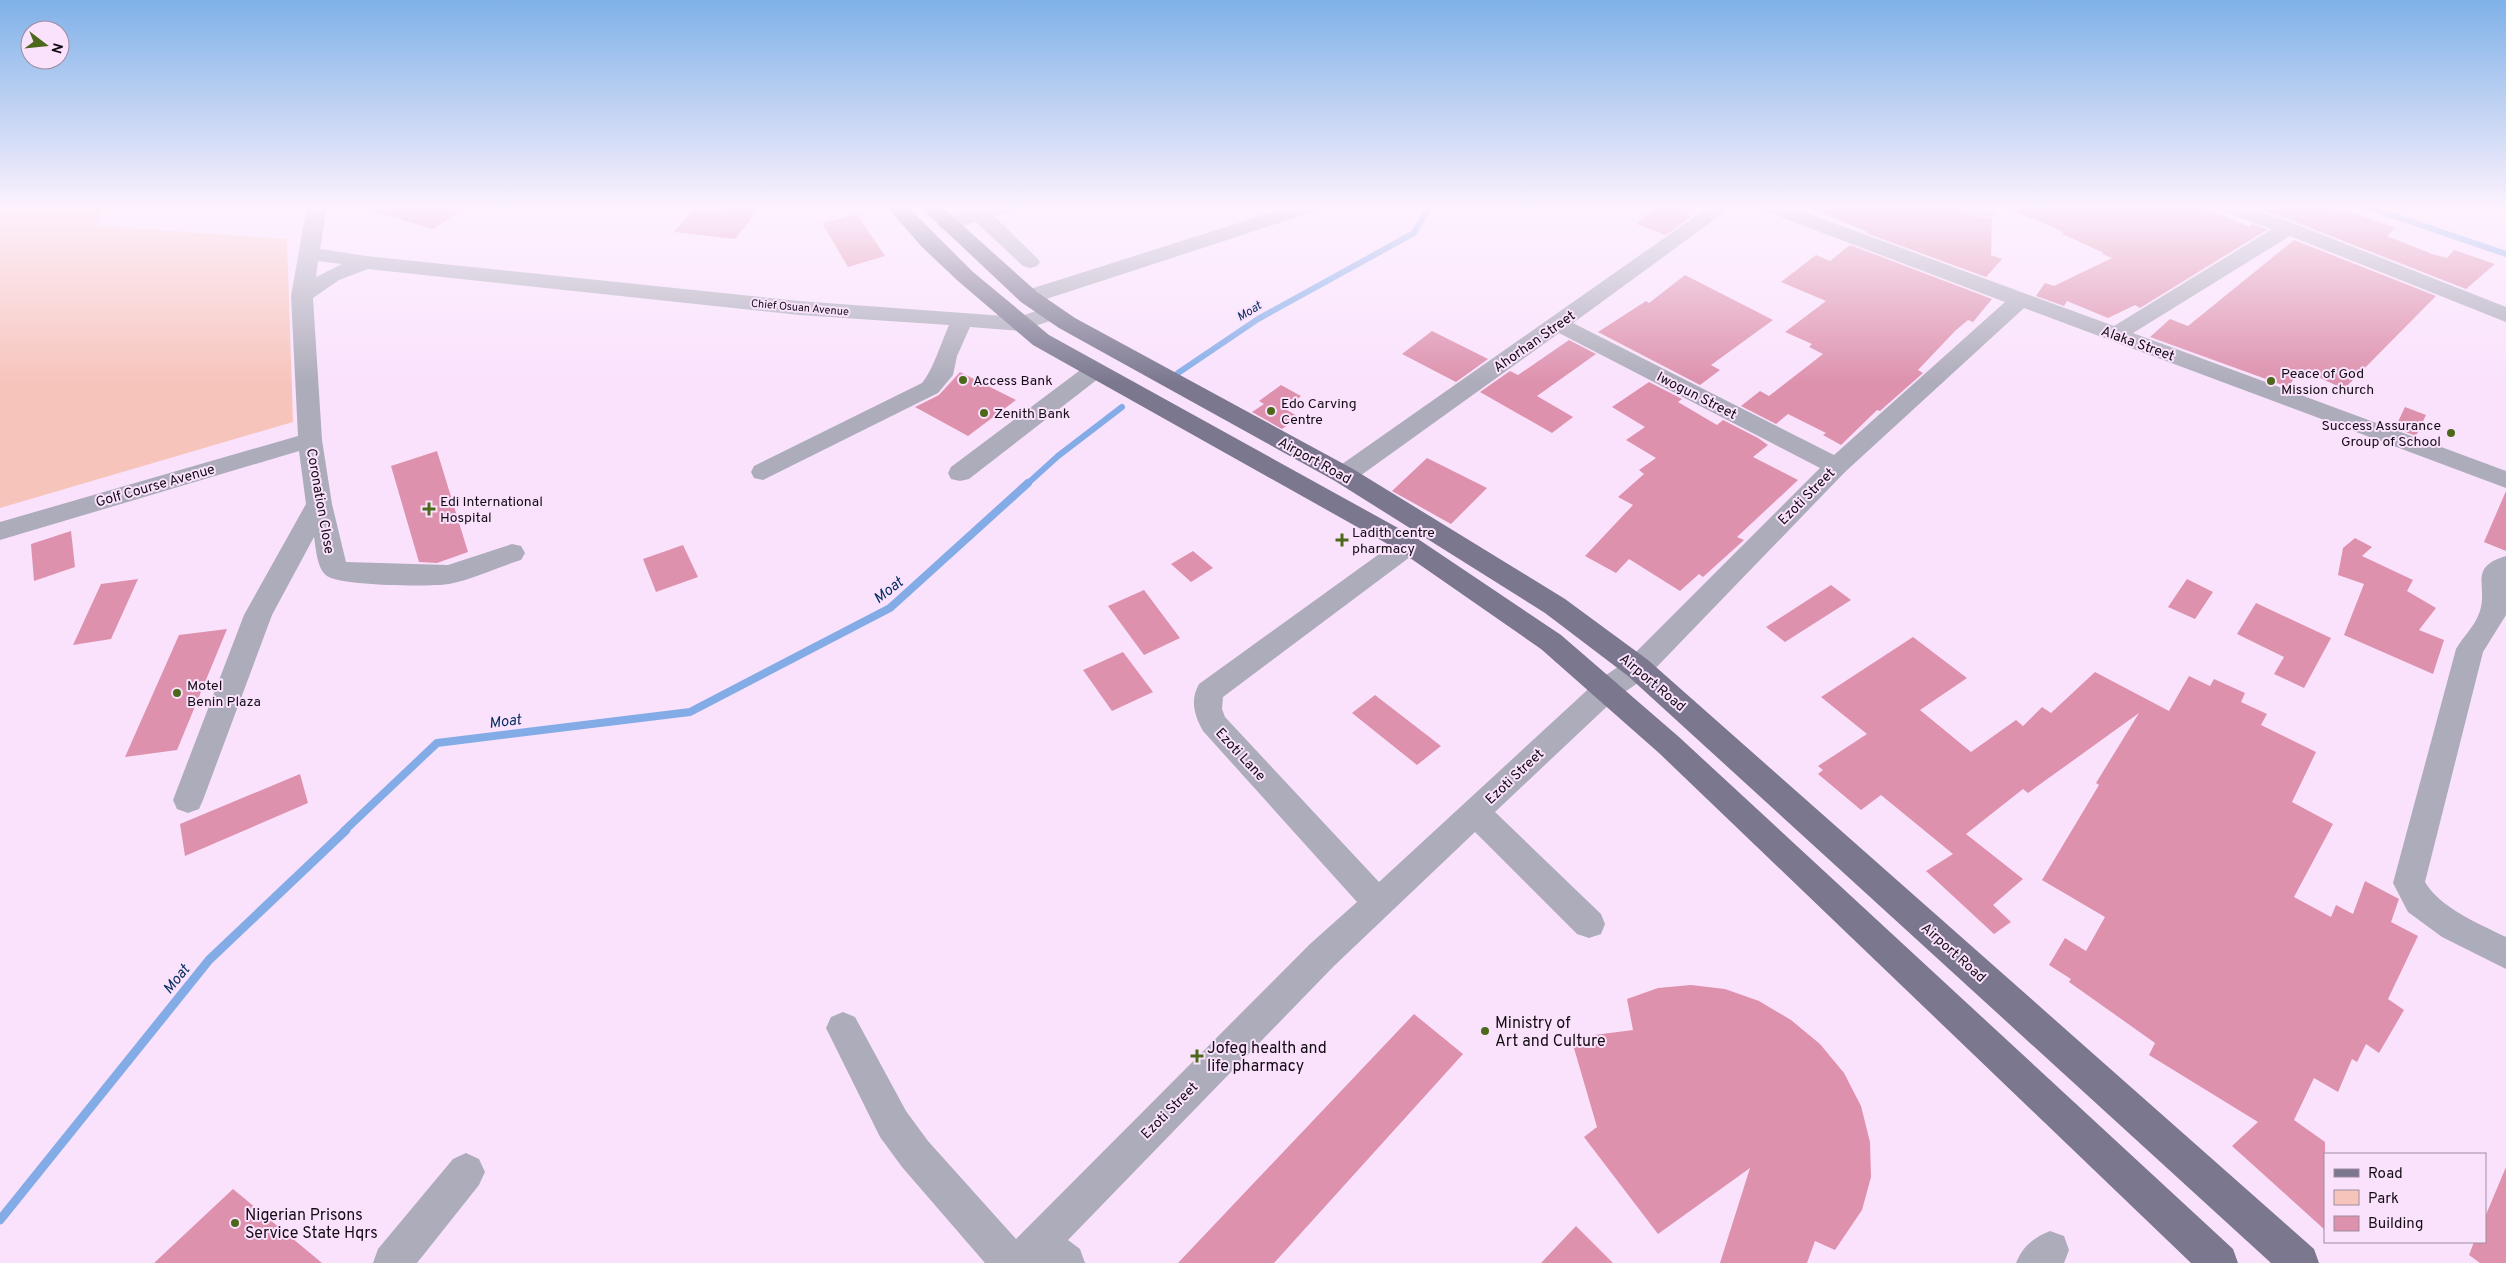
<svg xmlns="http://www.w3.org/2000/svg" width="2506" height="1263" font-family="Overpass,sans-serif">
<rect width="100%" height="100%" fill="#fae2fd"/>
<path fill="#f7c4bb" d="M 0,206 L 102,206 L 98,226 L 287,239 L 293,422 L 0,508 Z"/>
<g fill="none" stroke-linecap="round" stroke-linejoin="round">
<path stroke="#83ace7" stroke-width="6" d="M 2365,206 L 2506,254
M 1178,373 L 1258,319 L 1414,233 L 1430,206
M 1026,485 L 1058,456 L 1122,407"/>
<path stroke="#83ace7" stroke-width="8" d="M 344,831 L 437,743 L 690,712 L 890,608 L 1028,483"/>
<path stroke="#83ace7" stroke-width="9" d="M 0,1220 L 209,960 L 346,830"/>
</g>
<path fill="#dd91ad" d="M 374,206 L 468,206 L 433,229 L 373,211 Z
M 724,206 L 761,206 L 735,239 L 674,232 L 694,209 L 720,212 Z
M 1658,206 L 1697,206 L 1686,215 L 1691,217 L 1666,235 L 1636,224 Z
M 1805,206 L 1959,206 L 1966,213 L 1974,217 L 1992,218 L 1991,255 L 2002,259 L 1986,277 L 1866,233 L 1868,232 Z
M 2002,206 L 2192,206 L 2203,210 L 2205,208 L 2250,227 L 2252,224 L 2268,229 L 2140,308 L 2135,305 L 2108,318 L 2067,301 L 2064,306 L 2036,296 L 2045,283 L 2054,286 L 2112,258 L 2102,254 L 2104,253 L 2062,234 L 2064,232 Z
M 2267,206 L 2325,206 L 2346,214 L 2349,211 L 2395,228 L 2387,236 L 2432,254 L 2447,258 L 2454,250 L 2495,264 L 2466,289 L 2290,220 L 2288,218 L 2286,219 L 2263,211 Z
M 857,214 L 885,256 L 848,267 L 822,223 Z
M 2294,240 L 2436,296 L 2344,389 L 2301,369 L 2288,387 L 2150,337 L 2170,319 L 2188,326 Z
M 1850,245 L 1992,299 L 1973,322 L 1968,320 L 1955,331 L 1918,370 L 1923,373 L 1880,411 L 1877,410 L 1841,445 L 1823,435 L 1826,433 L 1788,414 L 1776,424 L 1741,406 L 1760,391 L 1769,396 L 1823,354 L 1809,347 L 1812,344 L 1785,332 L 1826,301 L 1781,282 L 1816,255 L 1830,261 Z
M 1685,275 L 1773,320 L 1711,365 L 1720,370 L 1700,385 L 1598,332 L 1646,301 L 1649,303 Z
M 1432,331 L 1488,359 L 1456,382 L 1402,354 Z
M 1569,340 L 1596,354 L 1537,396 L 1573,417 L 1552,433 L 1480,392 L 1510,371 L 1518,375 Z
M 960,372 L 1016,400 L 968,436 L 915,407 L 939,395 Z
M 1649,382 L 1682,399 L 1678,402 L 1717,425 L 1723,420 L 1758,438 L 1768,445 L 1753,457 L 1798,480 L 1737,537 L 1744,540 L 1703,577 L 1699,574 L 1680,591 L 1629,559 L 1616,573 L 1585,556 L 1633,505 L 1618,497 L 1644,474 L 1639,470 L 1656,458 L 1626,440 L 1645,427 L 1612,407 Z
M 1281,385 L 1301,396 L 1285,409 L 1299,417 L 1282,429 L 1252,412 L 1264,404 L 1259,401 Z
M 2405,407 L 2426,415 L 2416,436 L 2395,428 Z
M 437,451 L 468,552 L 437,563 L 419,562 L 391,466 Z
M 1427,458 L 1487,488 L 1451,524 L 1392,491 Z
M 2506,491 L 2506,551 L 2484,542 Z
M 71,531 L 75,567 L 34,581 L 31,544 Z
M 2355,538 L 2372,547 L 2362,556 L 2413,580 L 2407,591 L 2436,608 L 2419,630 L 2444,640 L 2433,674 L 2344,635 L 2364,584 L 2338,575 L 2343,548 Z
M 683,545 L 698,577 L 656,592 L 643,559 Z
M 1193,551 L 1213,568 L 1191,582 L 1171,564 Z
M 138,579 L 111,639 L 73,645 L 101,584 Z
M 2187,579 L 2213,592 L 2195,619 L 2168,607 Z
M 1831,585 L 1851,600 L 1785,642 L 1766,627 Z
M 1144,590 L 1180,638 L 1144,655 L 1108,606 Z
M 2256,603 L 2331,638 L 2304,688 L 2274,674 L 2284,657 L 2237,634 Z
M 227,629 L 177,750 L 125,757 L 179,635 Z
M 1913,637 L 1967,678 L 1920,710 L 1971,752 L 2016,720 L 2023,726 L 2042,707 L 2051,713 L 2095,672 L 2169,711 L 2189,676 L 2210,686 L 2214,679 L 2245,693 L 2241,702 L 2267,714 L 2261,725 L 2316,752 L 2292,802 L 2333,824 L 2294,897 L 2331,917 L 2336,905 L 2353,914 L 2365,881 L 2399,899 L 2391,922 L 2418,936 L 2388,999 L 2404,1010 L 2379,1053 L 2366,1044 L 2357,1062 L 2352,1059 L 2338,1092 L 2314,1078 L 2294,1120 L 2325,1142 L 2325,1230 L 2232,1146 L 2258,1122 L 2149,1055 L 2155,1043 L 2069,982 L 2071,979 L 2049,965 L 2065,938 L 2086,951 L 2105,917 L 2042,880 L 2099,785 L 2096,783 L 2139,713 L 2028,793 L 2023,789 L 1966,834 L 2023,879 L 1993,905 L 2011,922 L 1994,934 L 1926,871 L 1953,854 L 1881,795 L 1861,810 L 1818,774 L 1823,770 L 1818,766 L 1867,734 L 1821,697 Z
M 1123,652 L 1153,692 L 1112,711 L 1083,670 Z
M 1375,695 L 1441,746 L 1417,765 L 1352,713 Z
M 300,774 L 308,803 L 185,856 L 180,824 Z
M 1691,985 L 1725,989 L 1759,1001 L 1791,1020 L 1820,1044 L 1844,1073 L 1861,1106 L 1870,1142 L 1871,1177 L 1862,1210 L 1835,1250 L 1815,1241 L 1807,1263 L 1720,1263 L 1750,1168 L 1658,1234 L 1584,1137 L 1597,1127 L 1571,1038 L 1633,1030 L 1627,999 L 1658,988 Z
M 1414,1014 L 1463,1054 L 1274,1263 L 1178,1263 Z
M 2506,1167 L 2506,1263 L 2480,1263 L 2469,1255 L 2474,1242 L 2485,1242 L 2485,1217 Z
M 233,1189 L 322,1263 L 154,1263 Z
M 1576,1226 L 1613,1263 L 1541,1263 Z"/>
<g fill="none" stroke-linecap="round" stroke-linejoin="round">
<path fill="#adacba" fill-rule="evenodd" d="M 307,206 L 327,206 L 320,249 L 366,256 L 799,301 L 1018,317 L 1051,306 L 1059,308 L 1062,313 L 1059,318 L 1020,331 L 970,327 L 957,356 L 953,375 L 938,393 L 763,480 L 754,478 L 751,472 L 754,466 L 922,383 C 933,370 941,343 949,325 L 799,315 L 368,269 L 339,280 L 313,298 L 322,440 L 332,504 L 346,562 L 448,565 L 512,544 L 521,546 L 525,553 L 521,560 C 498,567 473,579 449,584 C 429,587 342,586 327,576 C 317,569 316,549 314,537 L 272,615 L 203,800 L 199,809 L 188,813 L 177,809 L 173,800 L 244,615 L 306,504 L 299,451 L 0,540 L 0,522 L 298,436 L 291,296 ZM 318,261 L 342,264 L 316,277 Z
M 986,206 L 1017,206 L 1014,210 L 994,216 L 1037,258 L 1040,262 L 1037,266 L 1030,268 L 1023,266 L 976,222 L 947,230 L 940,228 L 937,224 L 940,220 Z
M 1292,206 L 1322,206 L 1319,210 L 1037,302 L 1029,303 L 1021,302 L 1018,297 L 1021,292 Z
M 1710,206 L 1733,206 L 1573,323 L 1834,455 L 2005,302 L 1762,210 L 1759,206 L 1787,206 L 2114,326 L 2272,229 L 2217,210 L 2214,206 L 2243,206 L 2295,224 L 2506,307 L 2506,322 L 2290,236 L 2133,333 L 2506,471 L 2506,488 L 2024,308 L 1845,472 L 1648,676 L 1616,698 L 1495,812 L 1601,914 L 1605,924 L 1601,934 L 1589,938 L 1577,934 L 1475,832 L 1334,966 L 1068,1240 L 1080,1249 L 1085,1263 L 985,1263 L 902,1167 L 880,1137 L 826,1028 L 831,1017 L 843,1012 L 855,1017 L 906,1111 L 928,1141 L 1016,1239 L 1310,944 L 1357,902 L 1203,731 C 1194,715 1190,700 1199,684 L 1400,539 L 1409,536 L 1418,539 L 1422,545 L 1418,551 L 1223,697 L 1222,709 L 1225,717 L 1379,882 L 1596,682 L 1628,660 L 1820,468 L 1559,333 L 1353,481 L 1344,483 L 1335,481 L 1332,475 L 1335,469 Z
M 1961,206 L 1988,206 L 1995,212 L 1992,216 C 1982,219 1967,215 1961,206 Z
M 1095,363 L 1103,365 L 1106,370 L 1103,375 L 969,479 L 960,481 L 951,479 L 948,473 L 951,467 L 1087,365 Z
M 2506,556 L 2506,615 L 2483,652 L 2425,882 C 2439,907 2481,925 2506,937 L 2506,969 L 2442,937 L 2408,912 L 2393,883 L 2456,649 C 2462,638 2473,628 2478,616 C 2491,588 2465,568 2506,556 Z
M 466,1153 L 479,1159 L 485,1172 L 479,1185 L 417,1263 L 373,1263 L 378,1249 L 453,1159 Z
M 2050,1231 L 2064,1236 L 2069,1250 L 2064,1263 L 2016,1263 C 2023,1246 2033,1238 2050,1231 Z"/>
<path fill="#7a778f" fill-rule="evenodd" d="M 886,206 L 907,206 L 973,272 L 1049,335 L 1418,539 L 1561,635 L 1679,737 L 2233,1249 L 2238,1263 L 2191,1263 L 1659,753 L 1541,649 L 1400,551 L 1033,345 L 958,281 L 922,247 Z
M 919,206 L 941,206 L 1037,292 L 1075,318 L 1353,469 L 1565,599 L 1648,660 L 2314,1249 L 2319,1263 L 2271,1263 L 1628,676 L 1545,613 L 1335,481 L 1059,328 L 1021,302 Z"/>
</g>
<linearGradient id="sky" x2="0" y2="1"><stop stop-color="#7fb1e8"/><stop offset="0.54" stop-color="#fdf2fe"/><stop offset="1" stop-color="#fdf2fe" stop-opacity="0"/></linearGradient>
<rect width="2506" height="383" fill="url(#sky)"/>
<g fill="#4c681b" stroke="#fae2fd" stroke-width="2">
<circle cx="963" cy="380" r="5"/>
<circle cx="2271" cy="381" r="5"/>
<circle cx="1271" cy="411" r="5"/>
<circle cx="984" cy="413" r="5"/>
<circle cx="2451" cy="433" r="5"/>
<path d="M426.5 501.5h5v5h5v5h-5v5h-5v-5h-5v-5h5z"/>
<path d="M1339.5 532.5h5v5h5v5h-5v5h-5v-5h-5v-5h5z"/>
<circle cx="177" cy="693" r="5"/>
<circle cx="1485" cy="1031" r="5"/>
<path d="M1194.5 1048.5h5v5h5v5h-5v5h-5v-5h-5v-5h5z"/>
<circle cx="235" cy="1223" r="5"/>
</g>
<g text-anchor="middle" stroke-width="4" stroke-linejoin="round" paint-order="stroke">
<g font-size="11" fill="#140c14" stroke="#fae2fd">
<text transform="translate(800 307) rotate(5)" y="4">Chief Osuan Avenue</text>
</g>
<g font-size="12" font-style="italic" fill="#022a5e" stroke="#fae2fd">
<text transform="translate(1249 311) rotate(-32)" y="4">Moat</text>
</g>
<g font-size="14" fill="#140c14" stroke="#fae2fd">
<text transform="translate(1534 341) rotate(-35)" y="5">Ahorhan Street</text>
<text transform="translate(2138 343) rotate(20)" y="5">Alaka Street</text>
<text transform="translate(1697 395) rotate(27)" y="5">Iwogun Street</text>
<text transform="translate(1315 460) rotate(29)" y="5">Airport Road</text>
<text transform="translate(155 485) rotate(-16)" y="5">Golf Course Avenue</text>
<text transform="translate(1806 496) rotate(-45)" y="5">Ezoti Street</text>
<text transform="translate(321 501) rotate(80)" y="5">Coronation Close</text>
<text transform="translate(1653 682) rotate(40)" y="5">Airport Road</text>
<text transform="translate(1241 754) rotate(47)" y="5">Ezoti Lane</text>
<text transform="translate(1514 776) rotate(-43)" y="5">Ezoti Street</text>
<text transform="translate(1954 952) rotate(42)" y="5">Airport Road</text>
<text transform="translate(1169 1110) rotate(-45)" y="5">Ezoti Street</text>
</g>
<g font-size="14" fill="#140c14" stroke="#fae2fd" text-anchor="start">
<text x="2281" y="378">Peace of God<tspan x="2281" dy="16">Mission church</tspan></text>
<text x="973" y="385">Access Bank</text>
<text x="1281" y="408">Edo Carving<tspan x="1281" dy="16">Centre</tspan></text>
<text x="994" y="418">Zenith Bank</text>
<text x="2441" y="430" text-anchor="end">Success Assurance<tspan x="2441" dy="16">Group of School</tspan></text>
<text x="440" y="506">Edi International<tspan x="440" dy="16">Hospital</tspan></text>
<text x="1352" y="537">Ladith centre<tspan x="1352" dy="16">pharmacy</tspan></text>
<text x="187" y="690">Motel<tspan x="187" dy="16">Benin Plaza</tspan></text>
</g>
<g font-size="15" font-style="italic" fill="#022a5e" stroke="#fae2fd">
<text transform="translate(888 590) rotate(-38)" y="5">Moat</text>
<text transform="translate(505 721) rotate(-7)" y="5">Moat</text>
<text transform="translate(176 979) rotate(-51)" y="5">Moat</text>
</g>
<g font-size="16" fill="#140c14" stroke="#fae2fd" text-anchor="start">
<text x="1495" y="1028">Ministry of<tspan x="1495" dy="18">Art and Culture</tspan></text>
<text x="1207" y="1053">Jofeg health and<tspan x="1207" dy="18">life pharmacy</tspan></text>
<text x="245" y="1220">Nigerian Prisons<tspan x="245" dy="18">Service State Hqrs</tspan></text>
</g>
</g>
<rect x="2324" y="1153" width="162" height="90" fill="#fae2fd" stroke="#9e8ca0"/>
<rect x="2334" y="1169" width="25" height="8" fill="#7a778f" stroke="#9e8ca0"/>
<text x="2368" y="1178" font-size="15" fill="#140c14">Road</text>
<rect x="2334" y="1190" width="25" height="15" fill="#f7c4bb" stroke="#9e8ca0"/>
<text x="2368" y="1203" font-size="15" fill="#140c14">Park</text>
<rect x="2334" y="1216" width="25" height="15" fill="#dd91ad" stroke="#9e8ca0"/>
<text x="2368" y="1228" font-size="15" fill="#140c14">Building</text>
<g transform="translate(45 45) rotate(106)"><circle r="24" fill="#fae2fd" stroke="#9e8ca0"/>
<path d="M0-4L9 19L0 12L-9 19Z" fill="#4c681b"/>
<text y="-8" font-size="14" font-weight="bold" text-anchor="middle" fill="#140c14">N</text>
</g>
</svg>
